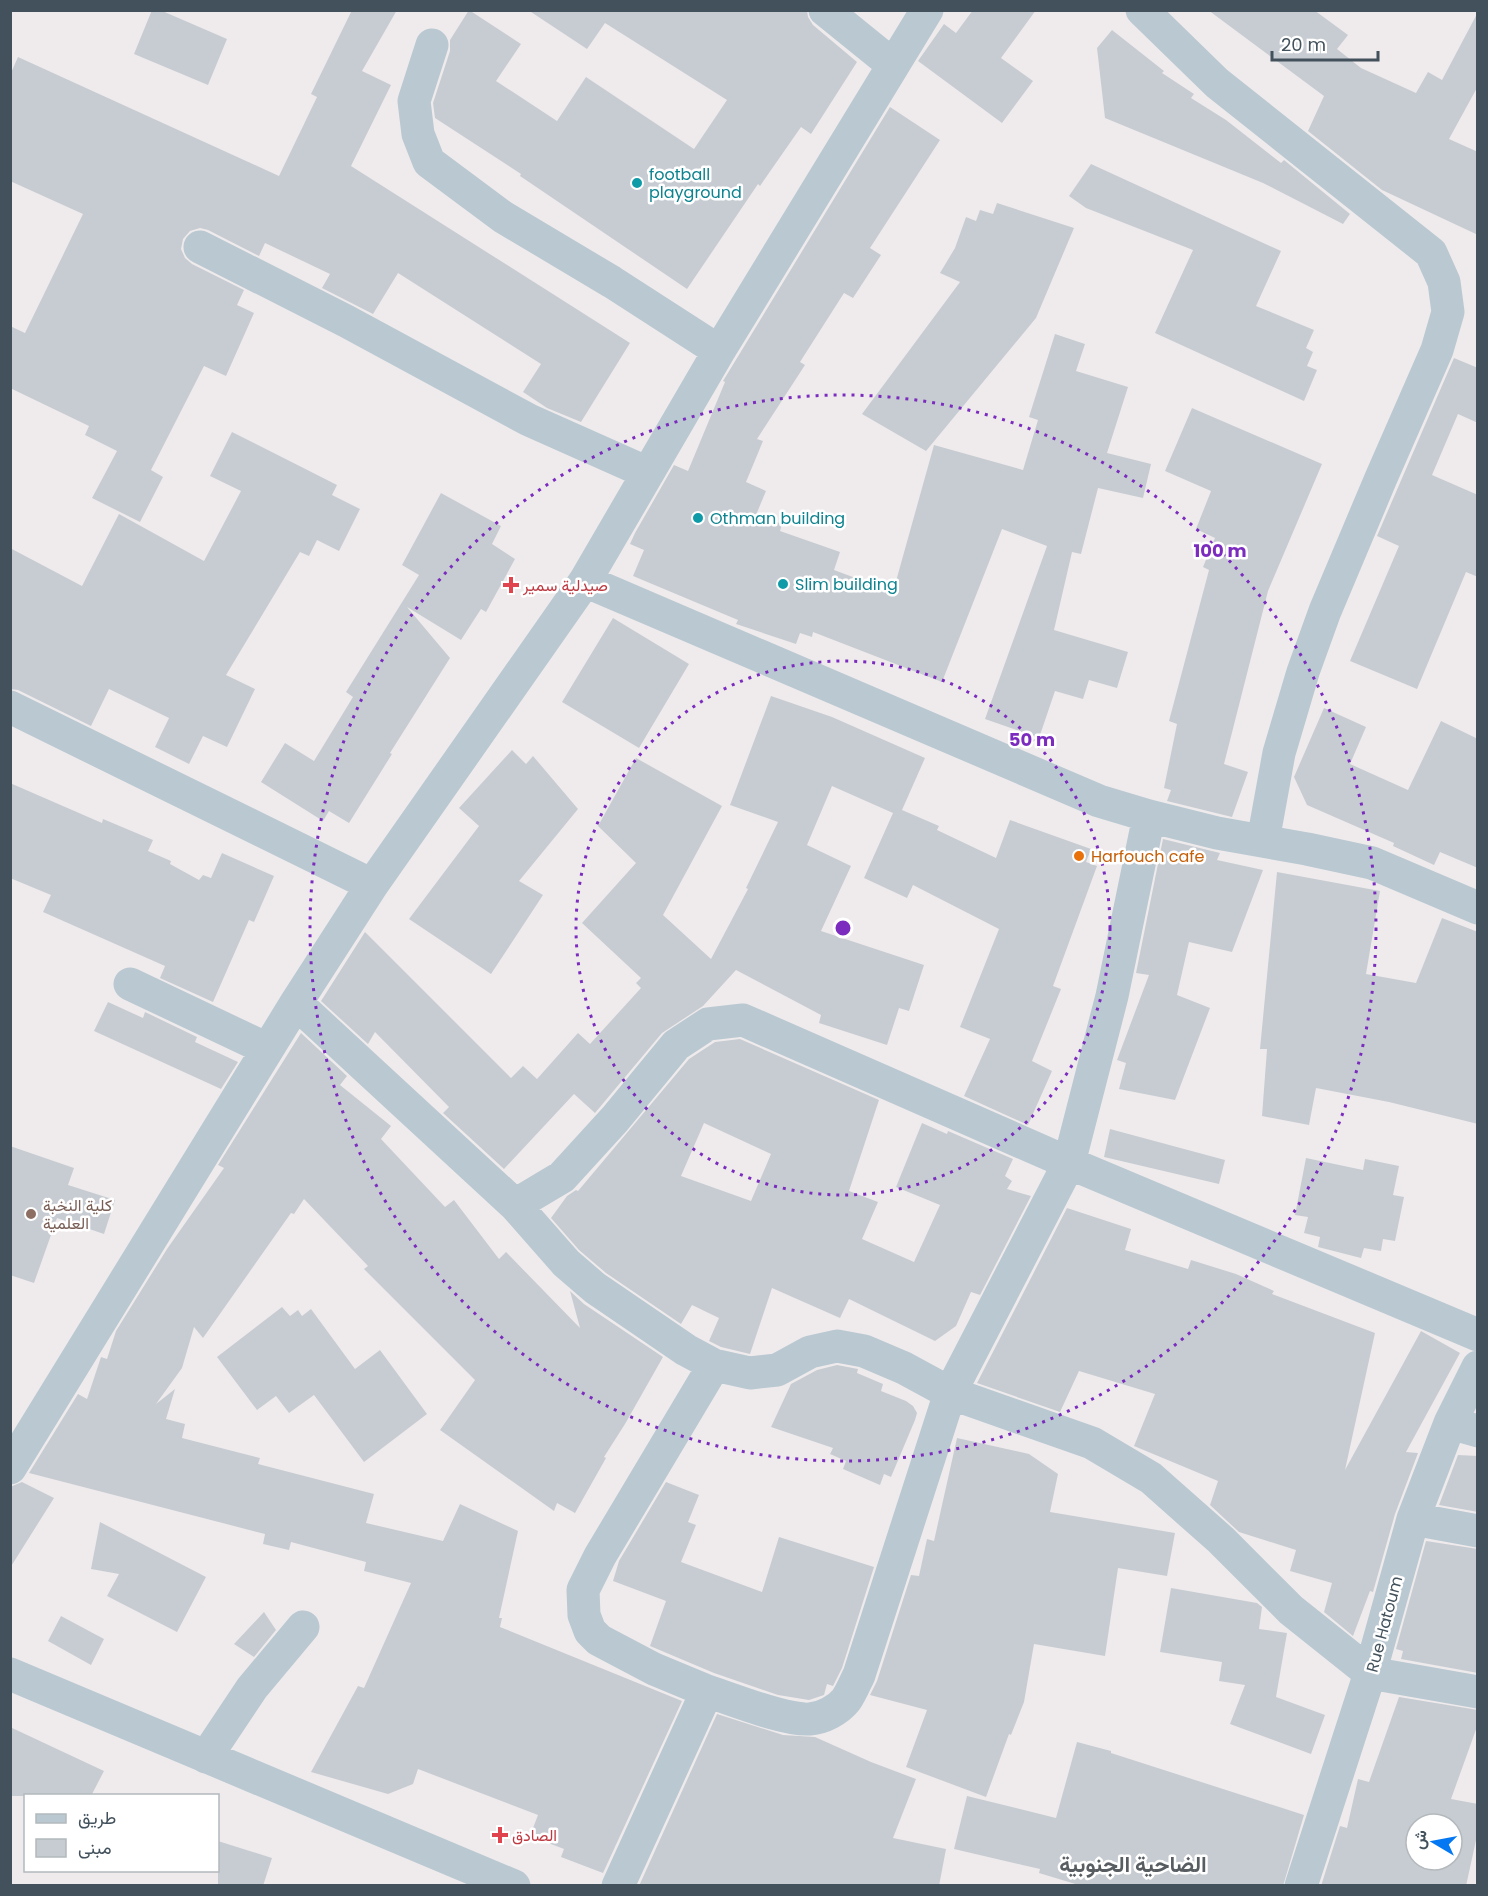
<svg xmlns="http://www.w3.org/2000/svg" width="1488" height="1896" font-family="Poppins,Vazirmatn,sans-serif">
<rect width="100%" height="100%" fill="#efebec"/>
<path fill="#c7ccd2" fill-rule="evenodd" d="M 152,10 L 160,10 L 227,39 L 208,85 L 134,54 Z
M 352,10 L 397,10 L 362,71 L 391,85 L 351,166 L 630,343 L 581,422 L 547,408 L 523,392 L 541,364 L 398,273 L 373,314 L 322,288 L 330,274 L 265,243 L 259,256 L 208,230 L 200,228 L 190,231 L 183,239 L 181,249 L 185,258 L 192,264 L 244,290 L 237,305 L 254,313 L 226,376 L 204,366 L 151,470 L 163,477 L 140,522 L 92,498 L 117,451 L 85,435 L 89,426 L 10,388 L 10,326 L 25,333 L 83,214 L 10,181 L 10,75 L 18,57 L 279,176 L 317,97 L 311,94 Z
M 469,10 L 521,44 L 496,81 L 557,121 L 586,77 L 694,149 L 727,100 L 605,23 L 587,49 L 528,10 L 807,10 L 808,17 L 813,25 L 857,62 L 811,134 L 801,127 L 760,186 L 758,184 L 687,289 L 520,176 L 521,174 L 435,118 L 433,103 L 450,51 L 450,40 Z
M 973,10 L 1036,10 L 1001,58 L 1033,81 L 1002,123 L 918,61 L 944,24 L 956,33 Z
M 1208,10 L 1314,10 L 1348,35 L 1337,49 L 1361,68 L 1416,93 L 1428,72 L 1442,80 L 1478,12 L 1478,86 L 1449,139 L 1478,152 L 1478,235 L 1382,190 L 1308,131 L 1324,96 Z
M 1112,30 L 1164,71 L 1162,73 L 1194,94 L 1191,98 L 1226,120 L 1281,163 L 1284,160 L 1350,214 L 1343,224 L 1263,183 L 1105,118 L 1097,48 Z
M 890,107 L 940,140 L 870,248 L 881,255 L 853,298 L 844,293 L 800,362 L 805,365 L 757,439 L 763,441 L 746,482 L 766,491 L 756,515 L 782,524 L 780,531 L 840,552 L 834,570 L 893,592 L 934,445 L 1023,470 L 1038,420 L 1029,417 L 1055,334 L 1085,344 L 1076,371 L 1128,387 L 1107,453 L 1151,464 L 1143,498 L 1098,488 L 1081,554 L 1072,552 L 1054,630 L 1128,652 L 1117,688 L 1089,680 L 1083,699 L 1055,691 L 1039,738 L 985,719 L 1047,546 L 1002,529 L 942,682 L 813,632 L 812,637 L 800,633 L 796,644 L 736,624 L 738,620 L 633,576 L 644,550 L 630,544 L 635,533 L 674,465 L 688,471 L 725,382 L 723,381 Z
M 1091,164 L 1281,251 L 1256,306 L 1314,330 L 1306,348 L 1313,352 L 1307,366 L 1317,370 L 1304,401 L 1155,333 L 1193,250 L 1086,208 L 1069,196 Z
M 997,203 L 1074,228 L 1036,318 L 926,451 L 862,414 L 960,282 L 940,273 L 955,248 L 966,217 L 976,221 L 980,210 L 993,214 Z
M 1454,358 L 1478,368 L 1478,423 L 1458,414 L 1432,475 L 1478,495 L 1478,577 L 1466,572 L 1417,689 L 1350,661 L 1399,546 L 1377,536 Z
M 1192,408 L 1322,464 L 1268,591 L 1224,764 L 1248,772 L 1232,817 L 1167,801 L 1171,790 L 1164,788 L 1177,724 L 1169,721 L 1209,570 L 1203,567 L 1215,538 L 1196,529 L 1211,491 L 1165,471 Z
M 232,432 L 337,485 L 332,495 L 360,509 L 339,551 L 317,540 L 309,556 L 300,552 L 226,675 L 255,689 L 227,747 L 203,736 L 189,764 L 155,747 L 169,718 L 109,689 L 91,726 L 18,690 L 10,689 L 10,548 L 82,586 L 119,514 L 204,561 L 241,491 L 210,476 Z
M 441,493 L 501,526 L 492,544 L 515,559 L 486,612 L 481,609 L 461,640 L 407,607 L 450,658 L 390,753 L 392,754 L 349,823 L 329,811 L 323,821 L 261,782 L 285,743 L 314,761 L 353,697 L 346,692 L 419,575 L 402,565 Z
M 613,618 L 689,664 L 639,748 L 562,702 Z
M 771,696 L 832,717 L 925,758 L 902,810 L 939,826 L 937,830 L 996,858 L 1010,820 L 1091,849 L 1086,862 L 1097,866 L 1053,986 L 1061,989 L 1032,1061 L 1052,1071 L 1028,1125 L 964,1096 L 990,1039 L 960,1027 L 999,929 L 913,885 L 907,898 L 864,878 L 893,813 L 832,786 L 807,845 L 851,866 L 821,931 L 924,965 L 909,1011 L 899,1008 L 887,1045 L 819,1023 L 821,1015 L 736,970 L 703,1006 L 662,1033 L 595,1113 L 574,1094 L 504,1169 L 443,1113 L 449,1107 L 375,1032 L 368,1044 L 321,1001 L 365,932 L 511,1078 L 523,1066 L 537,1079 L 578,1033 L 590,1044 L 641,988 L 636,983 L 641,978 L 582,923 L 636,863 L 598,826 L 636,758 L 722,806 L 663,915 L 711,959 L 748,889 L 746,888 L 778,822 L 730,805 Z
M 1324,708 L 1366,727 L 1350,764 L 1408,790 L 1441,721 L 1478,739 L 1478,868 L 1440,852 L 1434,865 L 1393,846 L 1394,843 L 1307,805 L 1294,777 Z
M 512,750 L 526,764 L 533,756 L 578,809 L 519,881 L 543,895 L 491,974 L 409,919 L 479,826 L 459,808 Z
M 10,783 L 102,823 L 103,819 L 153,840 L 148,851 L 171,861 L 170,864 L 199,880 L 203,875 L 211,878 L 222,853 L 274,876 L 254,922 L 249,920 L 213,1002 L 160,978 L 165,966 L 43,912 L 51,895 L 10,878 Z
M 1163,839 L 1220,853 L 1217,860 L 1263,870 L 1232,952 L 1189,942 L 1177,995 L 1210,1008 L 1175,1100 L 1119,1089 L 1126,1063 L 1117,1060 L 1149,975 L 1136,973 Z
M 1277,872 L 1380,891 L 1366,974 L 1416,983 L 1442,918 L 1478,932 L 1478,1124 L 1389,1102 L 1316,1088 L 1309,1125 L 1262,1116 L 1267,1049 L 1260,1049 Z
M 108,1002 L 143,1018 L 145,1012 L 197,1037 L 195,1042 L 238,1062 L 221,1089 L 94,1031 Z
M 301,1033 L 347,1076 L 340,1085 L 391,1126 L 381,1139 L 445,1207 L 454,1200 L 499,1259 L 506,1252 L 580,1328 L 570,1291 L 584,1304 L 663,1357 L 625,1424 L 604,1457 L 606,1458 L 575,1513 L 557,1503 L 554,1511 L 440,1430 L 475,1380 L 364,1269 L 368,1266 L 304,1199 L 294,1214 L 291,1213 L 203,1338 L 194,1327 L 182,1368 L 156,1404 L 175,1389 L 166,1419 L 185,1424 L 182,1438 L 260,1458 L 258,1464 L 374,1494 L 366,1523 L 443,1541 L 460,1504 L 518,1531 L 499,1618 L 502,1618 L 500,1627 L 682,1701 L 603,1873 L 561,1857 L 564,1849 L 530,1836 L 538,1815 L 418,1769 L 413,1784 L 388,1794 L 311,1772 L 358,1686 L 364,1688 L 411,1583 L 364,1571 L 366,1562 L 291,1542 L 289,1550 L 263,1544 L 265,1534 L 29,1473 L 78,1394 L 87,1399 L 101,1357 L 107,1359 L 116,1331 L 167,1249 L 224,1168 L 218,1165 Z
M 740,1039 L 879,1100 L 849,1191 L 878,1202 L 862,1239 L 914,1262 L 940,1205 L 896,1187 L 922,1123 L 947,1134 L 948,1131 L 1013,1159 L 1005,1176 L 1012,1181 L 1007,1189 L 1031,1196 L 980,1295 L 971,1292 L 956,1326 L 935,1341 L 849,1299 L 840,1318 L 772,1288 L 750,1354 L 721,1347 L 709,1341 L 719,1318 L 692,1305 L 681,1324 L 606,1273 L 579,1250 L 551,1218 L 567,1196 L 576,1190 L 578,1191 L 689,1059 L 715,1042 ZM 704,1123 L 771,1154 L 751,1201 L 681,1176 Z
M 1110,1129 L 1225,1160 L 1219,1184 L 1104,1157 Z
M 10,1146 L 74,1168 L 68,1185 L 115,1200 L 104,1234 L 57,1218 L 34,1283 L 10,1275 Z
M 1306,1158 L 1363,1170 L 1365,1159 L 1399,1166 L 1393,1195 L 1404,1197 L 1395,1241 L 1383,1239 L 1381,1251 L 1364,1248 L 1361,1258 L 1318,1247 L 1320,1237 L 1304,1233 L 1308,1217 L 1295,1215 Z
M 1067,1208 L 1131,1229 L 1125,1250 L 1188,1269 L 1191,1260 L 1236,1274 L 1274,1291 L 1272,1294 L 1375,1333 L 1345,1470 L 1421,1331 L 1460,1353 L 1406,1452 L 1418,1453 L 1395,1514 L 1373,1592 L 1370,1591 L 1353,1636 L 1324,1612 L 1332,1583 L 1290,1571 L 1296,1550 L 1239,1532 L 1210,1505 L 1218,1481 L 1134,1446 L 1155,1394 L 1079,1371 L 1060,1412 L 977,1383 Z
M 282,1307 L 290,1316 L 298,1310 L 302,1316 L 311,1309 L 355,1369 L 380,1350 L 427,1414 L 364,1462 L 314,1395 L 289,1413 L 276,1396 L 257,1410 L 217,1357 Z
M 837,1365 L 858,1369 L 857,1373 L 883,1384 L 881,1391 L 906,1401 L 913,1406 L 917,1413 L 915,1420 L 891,1477 L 884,1474 L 880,1485 L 843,1469 L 846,1461 L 830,1454 L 833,1448 L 771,1427 L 791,1384 L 817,1370 Z
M 957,1438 L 1029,1454 L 1058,1474 L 1050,1512 L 1175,1533 L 1167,1576 L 1118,1568 L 1105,1656 L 1034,1644 L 1024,1702 L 1011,1735 L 1009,1734 L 986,1797 L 906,1767 L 927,1710 L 870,1695 L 877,1681 L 911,1575 L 919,1576 L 927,1539 L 934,1541 Z
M 1458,1455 L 1478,1456 L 1478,1512 L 1439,1505 Z
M 22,1482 L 54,1498 L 10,1568 L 10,1487 Z
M 666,1482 L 699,1495 L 688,1522 L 696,1525 L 681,1562 L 762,1592 L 779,1537 L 874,1567 L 842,1668 L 833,1686 L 827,1684 L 824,1695 L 809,1700 L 778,1695 L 714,1673 L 650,1646 L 666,1601 L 613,1581 L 619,1561 Z
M 100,1522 L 206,1577 L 177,1632 L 107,1596 L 119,1574 L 91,1569 Z
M 1426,1541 L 1478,1549 L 1478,1673 L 1401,1659 L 1403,1651 L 1396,1649 Z
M 1171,1588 L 1257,1603 L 1262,1607 L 1259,1629 L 1287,1633 L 1276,1697 L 1325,1715 L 1311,1754 L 1230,1724 L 1245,1685 L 1219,1681 L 1222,1662 L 1160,1652 Z
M 264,1612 L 276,1630 L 254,1657 L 234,1644 Z
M 61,1616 L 104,1639 L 91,1665 L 48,1641 Z
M 1399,1697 L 1478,1710 L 1478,1724 L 1451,1799 L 1478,1804 L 1478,1831 L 1466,1886 L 1321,1886 L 1340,1826 L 1347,1828 L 1358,1779 L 1369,1782 ZM 1416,1824 L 1452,1824 L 1452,1860 L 1416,1860 Z
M 717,1714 L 783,1735 L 815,1737 L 871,1762 L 916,1779 L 893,1838 L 946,1849 L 939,1886 L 639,1886 Z
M 10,1727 L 104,1771 L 91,1796 L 10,1796 Z
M 1077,1742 L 1111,1751 L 1111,1753 L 1304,1815 L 1283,1886 L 1082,1886 L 1039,1873 L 1040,1869 L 954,1849 L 967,1796 L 1056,1818 Z
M 218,1841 L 272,1858 L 263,1886 L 218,1886 Z"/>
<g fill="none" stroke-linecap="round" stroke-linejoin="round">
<path stroke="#bac8d1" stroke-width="33" d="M 825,10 L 893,65
M 1142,10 L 1217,83 L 1431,253 L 1444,282 L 1448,312 L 1437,350 L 1381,478 L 1325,611 L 1303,672 L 1279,753 L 1263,841
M 432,45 L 414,101 L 418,134 L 429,162 L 503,217 L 612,282 L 719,351
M 200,247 L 346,321 L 529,420 L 648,473
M 585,581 L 1099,801 L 1149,816 L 1217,833 L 1307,849 L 1372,863 L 1478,908
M 10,707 L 372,885
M 130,984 L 267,1049
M 296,1003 L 515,1205 L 566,1263 L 595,1288 L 686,1350 L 714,1365 L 750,1373 L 777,1370 L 810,1352 L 837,1346 L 864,1351 L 904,1368 L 950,1393 L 1092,1443 L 1151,1478 L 1221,1540 L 1291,1610 L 1370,1673 L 1478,1692
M 515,1205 L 562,1177 L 615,1119 L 676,1045 L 708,1024 L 743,1020 L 1069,1163 L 1478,1335
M 1450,1423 L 1478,1431
M 10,1468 L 296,1003 L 372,885 L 585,581 L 719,351 L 927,10
M 1413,1519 L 1478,1531
M 10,1674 L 514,1886
M 707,1691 L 654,1669 L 599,1640 L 590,1631 L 584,1615 L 583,1590 L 600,1556 L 714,1365
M 206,1757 L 252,1688 L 303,1627
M 618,1886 L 707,1691 C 731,1699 786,1721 810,1719 C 823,1718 838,1710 846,1700 C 851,1693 855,1683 859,1675 L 950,1393 L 1069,1163 L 1112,996 L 1149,816
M 1301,1886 L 1370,1673 L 1413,1519 L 1450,1423 L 1478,1367"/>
</g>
<g fill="none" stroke="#7b2cbf" stroke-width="3" stroke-dasharray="3 6">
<circle cx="843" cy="928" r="267"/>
<circle cx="843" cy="928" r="533"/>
</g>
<g fill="#0f9aa8" stroke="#fff" stroke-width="2">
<circle cx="637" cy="183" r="6"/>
<circle cx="698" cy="518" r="6"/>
<circle cx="783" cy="584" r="6"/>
</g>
<g fill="#e0444e" stroke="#fff" stroke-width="2">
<path d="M508 576h6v6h6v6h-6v6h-6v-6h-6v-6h6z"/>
<path d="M497 1826h6v6h6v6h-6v6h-6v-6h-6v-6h6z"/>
</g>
<circle fill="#e8710a" stroke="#fff" stroke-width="2" cx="1079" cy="856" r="6"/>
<circle fill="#8d6e63" stroke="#fff" stroke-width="2" cx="31" cy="1214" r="6"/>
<g text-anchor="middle" stroke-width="5" stroke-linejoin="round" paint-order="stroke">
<g font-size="16" fill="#0d838f" stroke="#fff" text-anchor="start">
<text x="649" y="180">football<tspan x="649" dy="18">playground</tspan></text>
<text x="710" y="524">Othman building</text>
<text x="795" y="590">Slim building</text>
</g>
<g font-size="16" fill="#be3a42" stroke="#fff" text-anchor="start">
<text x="523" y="591">صيدلية سمير</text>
<text x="512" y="1841">الصادق</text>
</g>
<g font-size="16" fill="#c56008" stroke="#fff" text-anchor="start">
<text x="1091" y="862">Harfouch cafe</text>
</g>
<g font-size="16" fill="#785e54" stroke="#fff" text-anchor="start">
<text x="43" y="1211">كلية النخبة<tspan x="43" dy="18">العلمية</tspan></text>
</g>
<g font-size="16" fill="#42515b" stroke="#fff">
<text transform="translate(1384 1624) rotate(-75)" y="6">Rue Hatoum</text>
</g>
<g font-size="22" font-weight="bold" fill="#585d62" stroke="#fff">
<text x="1133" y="1872">الضاحية الجنوبية</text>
</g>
</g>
<circle cx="843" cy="928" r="9" fill="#7b2cbf" stroke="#fff" stroke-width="3"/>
<g font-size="18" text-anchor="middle" font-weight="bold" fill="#7b2cbf" stroke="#fff" stroke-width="5" stroke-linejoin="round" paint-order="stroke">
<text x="1220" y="557">100 m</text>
<text x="1032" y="746">50 m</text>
</g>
<rect width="1488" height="1896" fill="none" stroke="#42515b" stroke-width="24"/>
<rect x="24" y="1794" width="195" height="78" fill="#ffffff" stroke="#b3b9bd" stroke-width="1.5"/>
<rect x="36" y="1814" width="30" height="9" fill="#bac8d1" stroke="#b3b9bd" stroke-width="1.5"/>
<text x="78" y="1824" font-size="18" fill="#42515b">طريق</text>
<rect x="36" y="1839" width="30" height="18" fill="#c7ccd2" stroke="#b3b9bd" stroke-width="1.5"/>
<text x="78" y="1854" font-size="18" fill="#42515b">مبنى</text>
<g transform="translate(1434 1842) rotate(280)"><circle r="28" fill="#ffffff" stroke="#b3b9bd" stroke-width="1.5"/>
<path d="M0-4.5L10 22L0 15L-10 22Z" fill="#0378f2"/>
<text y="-9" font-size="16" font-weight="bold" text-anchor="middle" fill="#42515b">ش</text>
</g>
<path d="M1272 51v9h106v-9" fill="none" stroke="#42515b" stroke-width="3"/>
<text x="1281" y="51" font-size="18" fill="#42515b" stroke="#ffffff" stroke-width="4.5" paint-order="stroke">20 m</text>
</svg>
